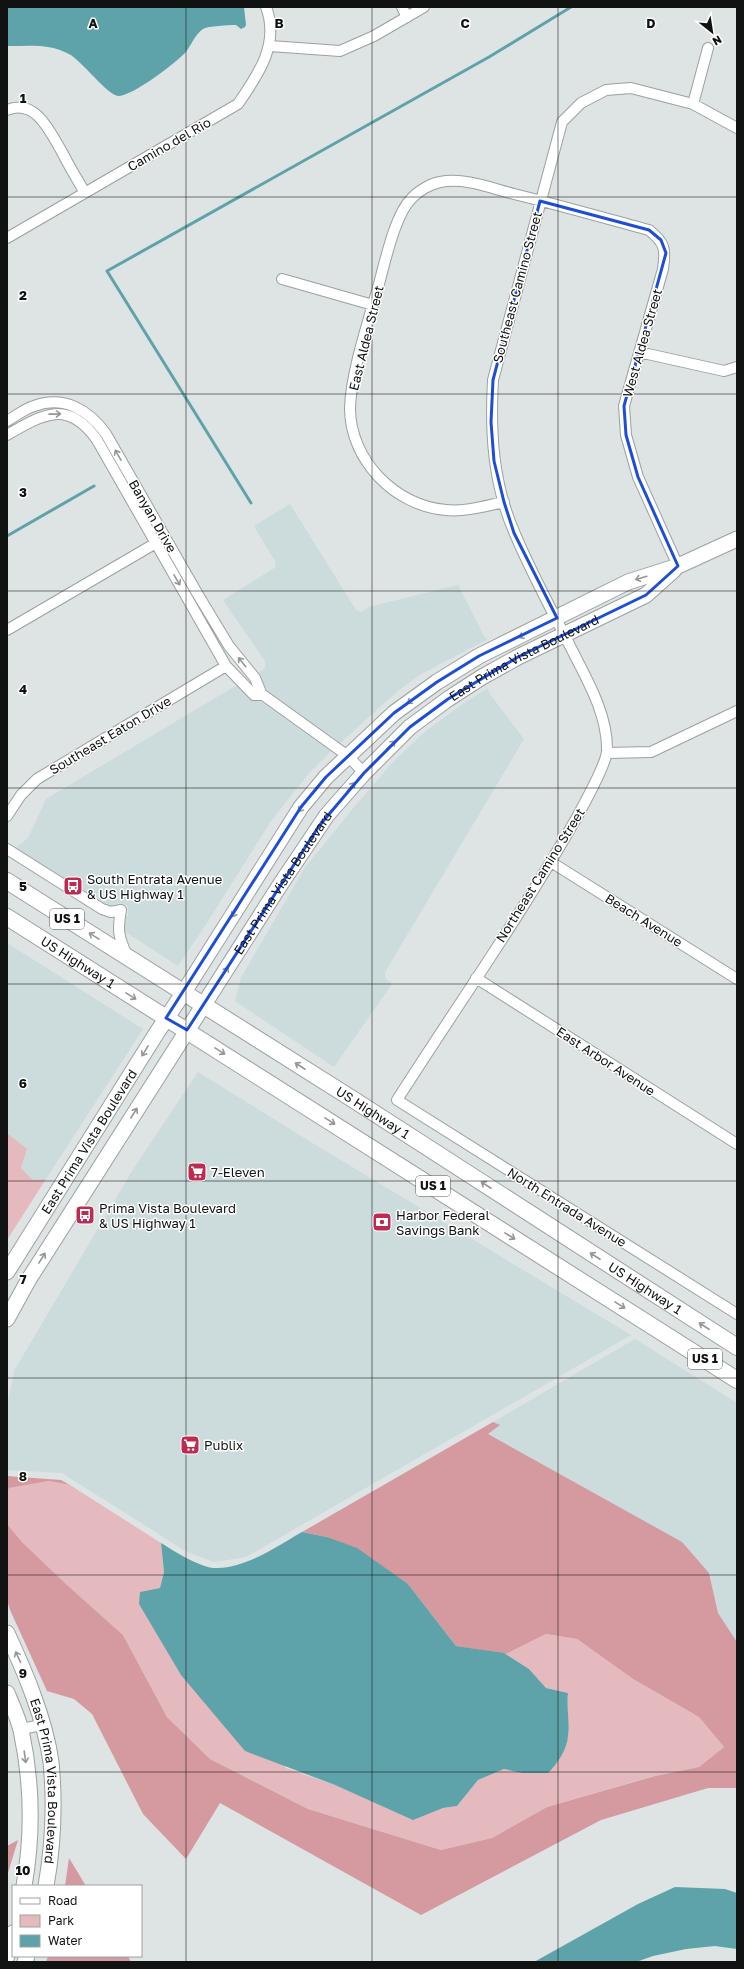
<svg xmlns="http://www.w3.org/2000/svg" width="744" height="1969" font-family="'Golos Text',sans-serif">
<rect width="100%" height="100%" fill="#dee3e4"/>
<path fill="#ccdbdc" d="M 290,504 L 356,610 L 361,612 L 369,607 L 458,585 L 484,636 L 488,639 L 421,674 L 399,690 L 340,743 L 268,692 L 258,673 L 265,668 L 265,661 L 223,600 L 276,567 L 275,561 L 254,526 Z
M 237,685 L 250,699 L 262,702 L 331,751 L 309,773 L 271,821 L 205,926 L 178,966 L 124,931 L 126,916 L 128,916 L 128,907 L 125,904 L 117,903 L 116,905 L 111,905 L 104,904 L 16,848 L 28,838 L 46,799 Z
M 488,688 L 489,693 L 524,739 L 385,972 L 385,978 L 392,984 L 334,1067 L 235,1001 L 241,978 L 304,869 L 355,806 L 396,759 L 427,730 L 464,703 Z
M 7,943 L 143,1029 L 46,1179 L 33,1180 L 21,1168 L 26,1149 L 7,1133 Z
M 198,1072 L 319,1147 L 631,1335 L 246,1557 L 214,1562 L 187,1552 L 62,1473 L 7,1470 L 7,1407 L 14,1371 L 132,1171 Z
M 635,1339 L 737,1403 L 737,1642 L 718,1613 L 709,1573 L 487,1434 L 499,1425 L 493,1422 Z"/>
<path fill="#e5babe" d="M 7,1133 L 27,1149 L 21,1168 L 33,1180 L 46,1179 L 7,1240 Z
M 49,1481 L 70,1485 L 161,1543 L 164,1572 L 160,1588 L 141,1592 L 286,1768 L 335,1785 L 413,1819 L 443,1808 L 457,1806 L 478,1780 L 504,1769 L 522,1773 L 568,1737 L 566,1706 L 568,1693 L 546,1688 L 529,1669 L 506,1654 L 546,1634 L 577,1639 L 633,1679 L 699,1717 L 724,1747 L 699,1767 L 654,1776 L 547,1807 L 492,1838 L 441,1850 L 308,1809 L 210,1759 L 167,1717 L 123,1635 L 66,1584 L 22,1542 L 7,1524 L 8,1488 Z"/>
<path fill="#d49aa0" d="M 493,1422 L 500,1425 L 488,1434 L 682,1542 L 709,1573 L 718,1613 L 737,1642 L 737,1788 L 708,1788 L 601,1820 L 421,1915 L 220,1803 L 186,1859 L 143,1814 L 92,1714 L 74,1699 L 47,1691 L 10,1610 L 7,1600 L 7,1524 L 22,1542 L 66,1584 L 123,1635 L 167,1717 L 210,1759 L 308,1809 L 441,1850 L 492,1838 L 547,1807 L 655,1776 L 699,1767 L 724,1747 L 699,1717 L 633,1679 L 577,1639 L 546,1634 L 506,1654 L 456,1646 L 408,1584 L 327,1537 L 302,1532 Z
M 7,1476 L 61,1480 L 70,1485 L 49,1481 L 9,1488 L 7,1491 Z
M 18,1840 L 7,1876 L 7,1846 Z
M 69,1858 L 86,1886 L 65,1886 Z
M 48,1956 L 128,1956 L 131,1962 L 46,1962 Z"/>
<path fill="#5ea3a9" d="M 7,7 L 244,7 L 246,25 L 245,27 L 241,29 L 236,25 C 229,25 208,26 203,29 C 195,34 191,46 185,53 C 174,64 134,95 119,96 C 109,97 82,61 69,54 C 49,43 29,46 7,46 Z
M 302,1532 L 327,1537 L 357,1548 L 408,1584 L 456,1646 L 504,1653 L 529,1669 L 546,1688 L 568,1693 C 566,1707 570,1721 568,1736 C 567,1750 557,1764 548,1773 L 522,1773 L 504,1769 L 478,1780 L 457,1806 L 443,1808 L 413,1820 L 335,1785 L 245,1751 L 181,1675 L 139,1604 L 140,1592 L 160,1588 L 164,1572 L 161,1543 C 174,1551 199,1567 214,1568 C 244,1570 277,1546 302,1532 Z
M 675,1887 L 725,1889 L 737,1893 L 737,1949 L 715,1946 L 686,1949 L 653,1956 L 636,1962 L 534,1962 L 638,1904 Z"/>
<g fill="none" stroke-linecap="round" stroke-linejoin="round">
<path stroke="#5ea3a9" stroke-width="3" d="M 251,503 L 107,271 L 489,57 L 571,7
M 7,536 L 94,486"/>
<g stroke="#9ba0a0" stroke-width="12">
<path id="street" d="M 402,7 L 407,17
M 270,46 L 340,51 L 374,36 L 424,7
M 693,104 L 708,48
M 7,110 C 36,98 50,132 62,152 C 69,166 77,179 85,193
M 737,128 L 693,104 L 631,88 L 606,90 L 581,103 L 562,122 L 493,380 C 490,433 493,484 515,534 C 531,572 551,609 570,646 C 586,678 608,714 607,751 C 606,765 584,804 577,817 C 522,914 457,1006 397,1100 L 737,1314
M 7,238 L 238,104 C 258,75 280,44 266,7
M 282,279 L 373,305
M 639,352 L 724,371 L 737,367
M 7,421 C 16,416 24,409 34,406 C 64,395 89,410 106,434 L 197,593 L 229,646 L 255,678 L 262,695
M 7,435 C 43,414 68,399 97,440 L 226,666 L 254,695 L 263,695 L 348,756 L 364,773
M 504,502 C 485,506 465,512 446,510 C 395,506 350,460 350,408 C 351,374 367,325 377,291 C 384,267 394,216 411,199 C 418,191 430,184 440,182 C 464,177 491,188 514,194 C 559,205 604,218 649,230 C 665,243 666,249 663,269 L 624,406 L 626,435 L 638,477 L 678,566
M 7,630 L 156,543
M 607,753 L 651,752 L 737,711
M 7,816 L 21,795 L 37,779 L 226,666
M 7,849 L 102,909 L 111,912 L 121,910 C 117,932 119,937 127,956
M 551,862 L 737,979
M 476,978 L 737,1144
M 21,1729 L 42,1725"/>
</g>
<g stroke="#9ba0a0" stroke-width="17">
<g id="secondary">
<path id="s1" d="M 7,1272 L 156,1034 L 184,992 L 301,807 L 326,777 L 394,713 L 437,682 L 479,656 L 628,582 L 678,566 L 737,539"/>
<path id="s2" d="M 7,1319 L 29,1279 L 280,885 L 327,815 L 364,773 L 410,727 L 448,699 L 482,677 L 518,657 L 646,595 L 674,570"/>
<path id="s3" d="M 7,1633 C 25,1672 45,1719 51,1762 C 55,1803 53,1846 46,1886"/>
<path d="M 7,1693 C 12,1705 18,1718 21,1730 C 32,1781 33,1835 24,1886"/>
<path d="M 7,1956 L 13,1933"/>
<path d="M 25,1962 L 27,1956"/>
</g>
</g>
<g stroke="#9ba0a0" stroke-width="18">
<g id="primary">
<path id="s4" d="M 7,881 L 354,1100 L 737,1347"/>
<path id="s5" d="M 7,917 L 737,1380"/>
</g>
</g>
<use href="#street" stroke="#fff" stroke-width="10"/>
<use href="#secondary" stroke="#fff" stroke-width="15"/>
<use href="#primary" stroke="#fff" stroke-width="16"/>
</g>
<defs><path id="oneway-shaft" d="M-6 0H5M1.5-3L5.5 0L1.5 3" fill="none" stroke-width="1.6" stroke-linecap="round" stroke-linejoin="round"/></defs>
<g stroke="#949595">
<use href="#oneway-shaft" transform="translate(55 414) rotate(-1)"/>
<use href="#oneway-shaft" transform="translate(118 455) rotate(-120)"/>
<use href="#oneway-shaft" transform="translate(641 578) rotate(163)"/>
<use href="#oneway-shaft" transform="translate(177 580) rotate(60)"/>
<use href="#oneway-shaft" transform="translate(524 635) rotate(153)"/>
<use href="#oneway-shaft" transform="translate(242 662) rotate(-129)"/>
<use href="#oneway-shaft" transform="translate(412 700) rotate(144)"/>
<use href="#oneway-shaft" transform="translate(391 745) rotate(-44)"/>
<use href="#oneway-shaft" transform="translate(351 787) rotate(-50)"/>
<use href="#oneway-shaft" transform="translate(302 807) rotate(126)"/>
<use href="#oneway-shaft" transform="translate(235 912) rotate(122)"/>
<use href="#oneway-shaft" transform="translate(94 936) rotate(-148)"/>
<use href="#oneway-shaft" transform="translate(225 972) rotate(-58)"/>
<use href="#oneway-shaft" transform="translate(131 996) rotate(32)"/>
<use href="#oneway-shaft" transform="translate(145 1051) rotate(122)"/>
<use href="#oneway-shaft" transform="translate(220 1051) rotate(32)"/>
<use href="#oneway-shaft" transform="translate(300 1066) rotate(-147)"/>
<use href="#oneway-shaft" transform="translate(134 1113) rotate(-58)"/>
<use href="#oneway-shaft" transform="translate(330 1121) rotate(32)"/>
<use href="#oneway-shaft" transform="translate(486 1185) rotate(-147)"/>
<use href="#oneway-shaft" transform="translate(510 1236) rotate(32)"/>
<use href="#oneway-shaft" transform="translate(595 1256) rotate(-147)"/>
<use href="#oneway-shaft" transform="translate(42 1258) rotate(-58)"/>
<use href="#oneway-shaft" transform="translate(620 1305) rotate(32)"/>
<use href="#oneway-shaft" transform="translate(704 1326) rotate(-147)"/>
<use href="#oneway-shaft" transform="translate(18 1657) rotate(-115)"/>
<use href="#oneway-shaft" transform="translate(25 1757) rotate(82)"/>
</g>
<path fill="none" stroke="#1d4ed8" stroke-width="3" stroke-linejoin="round" d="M 540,201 L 649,230 L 661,240 L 666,253 L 624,406 L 626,435 L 638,477 L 678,566 L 646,595 L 518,657 L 448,699 L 410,727 L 364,773 L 319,826 L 187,1030 L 166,1018 L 301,807 L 326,777 L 394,713 L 437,682 L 479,656 L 557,618 L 514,533 L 504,502 L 494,461 L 491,422 L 493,380 Z"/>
<path fill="none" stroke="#111313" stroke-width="1" stroke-opacity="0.55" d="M 186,7 L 186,1962M 372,7 L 372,1962M 558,7 L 558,1962M 7,197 L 737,197M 7,394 L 737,394M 7,591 L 737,591M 7,788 L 737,788M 7,984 L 737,984M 7,1181 L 737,1181M 7,1378 L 737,1378M 7,1575 L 737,1575M 7,1772 L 737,1772"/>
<defs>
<g id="bus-square" transform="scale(1)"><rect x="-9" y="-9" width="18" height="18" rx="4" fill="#bd2c50" stroke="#fff"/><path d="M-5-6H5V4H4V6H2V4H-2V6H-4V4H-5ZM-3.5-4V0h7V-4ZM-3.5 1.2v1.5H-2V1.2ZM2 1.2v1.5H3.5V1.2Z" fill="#fff"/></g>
<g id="supermarket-square" transform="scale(1)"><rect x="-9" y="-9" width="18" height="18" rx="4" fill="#bd2c50" stroke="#fff"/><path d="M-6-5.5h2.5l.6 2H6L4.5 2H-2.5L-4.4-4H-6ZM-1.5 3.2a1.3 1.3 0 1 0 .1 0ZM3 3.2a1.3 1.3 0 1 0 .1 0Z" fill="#fff"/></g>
<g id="bank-square" transform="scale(1)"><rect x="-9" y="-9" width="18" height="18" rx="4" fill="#bd2c50" stroke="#fff"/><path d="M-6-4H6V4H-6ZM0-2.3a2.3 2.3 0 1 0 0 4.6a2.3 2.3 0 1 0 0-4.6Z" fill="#fff"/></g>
</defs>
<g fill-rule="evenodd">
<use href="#bus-square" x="73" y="886"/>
<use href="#supermarket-square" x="197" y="1172"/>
<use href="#bus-square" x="85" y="1215"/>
<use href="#bank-square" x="382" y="1222"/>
<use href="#supermarket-square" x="190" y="1445"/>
</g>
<g text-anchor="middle" stroke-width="3" stroke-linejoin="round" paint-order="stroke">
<g fill="#fff" stroke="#585a5a" stroke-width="1">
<rect x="50" y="909" width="34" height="20" rx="3"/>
<rect x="416" y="1176" width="34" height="20" rx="3"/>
<rect x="688" y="1349" width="34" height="20" rx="3"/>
</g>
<g font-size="12" font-weight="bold" fill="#111313">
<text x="67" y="923">US 1</text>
<text x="433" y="1190">US 1</text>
<text x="705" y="1363">US 1</text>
</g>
<g font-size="13" fill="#111313" stroke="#fff">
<text transform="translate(169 144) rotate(-30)" y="5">Camino del Rio</text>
<text transform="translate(517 287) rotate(-75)" y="5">Southeast Camino Street</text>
<text transform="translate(366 338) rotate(-76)" y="5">East Aldea Street</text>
<text transform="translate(642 343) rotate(-74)" y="5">West Aldea Street</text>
<text transform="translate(153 516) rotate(60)" y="5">Banyan Drive</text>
<text dy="5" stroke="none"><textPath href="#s2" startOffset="852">East Prima Vista Boulevard</textPath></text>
<text transform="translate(110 735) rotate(-31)" y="5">Southeast Eaton Drive</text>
<text transform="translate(540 875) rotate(-58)" y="5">Northeast Camino Street</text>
<text dy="5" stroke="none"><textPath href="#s2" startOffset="516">East Prima Vista Boulevard</textPath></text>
<text transform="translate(644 920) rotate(32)" y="5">Beach Avenue</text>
<text dy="5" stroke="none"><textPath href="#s5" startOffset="84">US Highway 1</textPath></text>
<text transform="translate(606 1061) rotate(33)" y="5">East Arbor Avenue</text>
<text dy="5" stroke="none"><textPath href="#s4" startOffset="433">US Highway 1</textPath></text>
<text dy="5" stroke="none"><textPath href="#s1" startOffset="154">East Prima Vista Boulevard</textPath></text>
<text transform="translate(567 1207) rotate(32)" y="5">North Entrada Avenue</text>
<text dy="5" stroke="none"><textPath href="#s4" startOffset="757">US Highway 1</textPath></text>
<text dy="5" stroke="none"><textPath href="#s3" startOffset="155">East Prima Vista Boulevard</textPath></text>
</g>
<g font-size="13" fill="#111313" stroke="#fff" text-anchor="start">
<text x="87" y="884">South Entrata Avenue<tspan x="87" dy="15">&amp; US Highway 1</tspan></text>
<text x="211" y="1177">7-Eleven</text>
<text x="99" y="1213">Prima Vista Boulevard<tspan x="99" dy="15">&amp; US Highway 1</tspan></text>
<text x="396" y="1220">Harbor Federal<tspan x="396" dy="15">Savings Bank</tspan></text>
<text x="204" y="1450">Publix</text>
</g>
</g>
<g font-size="13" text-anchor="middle" font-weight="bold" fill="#111313" stroke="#fff" stroke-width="3" stroke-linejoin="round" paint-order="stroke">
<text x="93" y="28">A</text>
<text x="279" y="28">B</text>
<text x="465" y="28">C</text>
<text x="651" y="28">D</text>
<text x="23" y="103">1</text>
<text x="23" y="300">2</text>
<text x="23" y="497">3</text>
<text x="23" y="694">4</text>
<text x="23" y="891">5</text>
<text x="23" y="1088">6</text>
<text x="23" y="1284">7</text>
<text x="23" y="1481">8</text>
<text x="23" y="1678">9</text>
<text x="23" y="1875">10</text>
</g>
<rect width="744" height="1969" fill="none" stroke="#111313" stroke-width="16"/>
<rect x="12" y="1885" width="130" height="72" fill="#ffffff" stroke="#a0a1a1"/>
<rect x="20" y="1898" width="20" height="6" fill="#ffffff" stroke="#a0a1a1"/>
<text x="48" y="1905" font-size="12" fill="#111313">Road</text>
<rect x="20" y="1915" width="20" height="12" fill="#e5babe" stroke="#a0a1a1"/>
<text x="48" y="1925" font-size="12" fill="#111313">Park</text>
<rect x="20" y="1935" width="20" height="12" fill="#5ea3a9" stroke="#a0a1a1"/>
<text x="48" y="1945" font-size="12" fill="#111313">Water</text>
<g transform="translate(712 32) rotate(150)" stroke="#ffffff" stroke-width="3" paint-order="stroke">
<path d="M0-3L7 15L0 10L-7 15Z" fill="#111313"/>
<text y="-6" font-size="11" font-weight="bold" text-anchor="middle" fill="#111313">N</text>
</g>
</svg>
